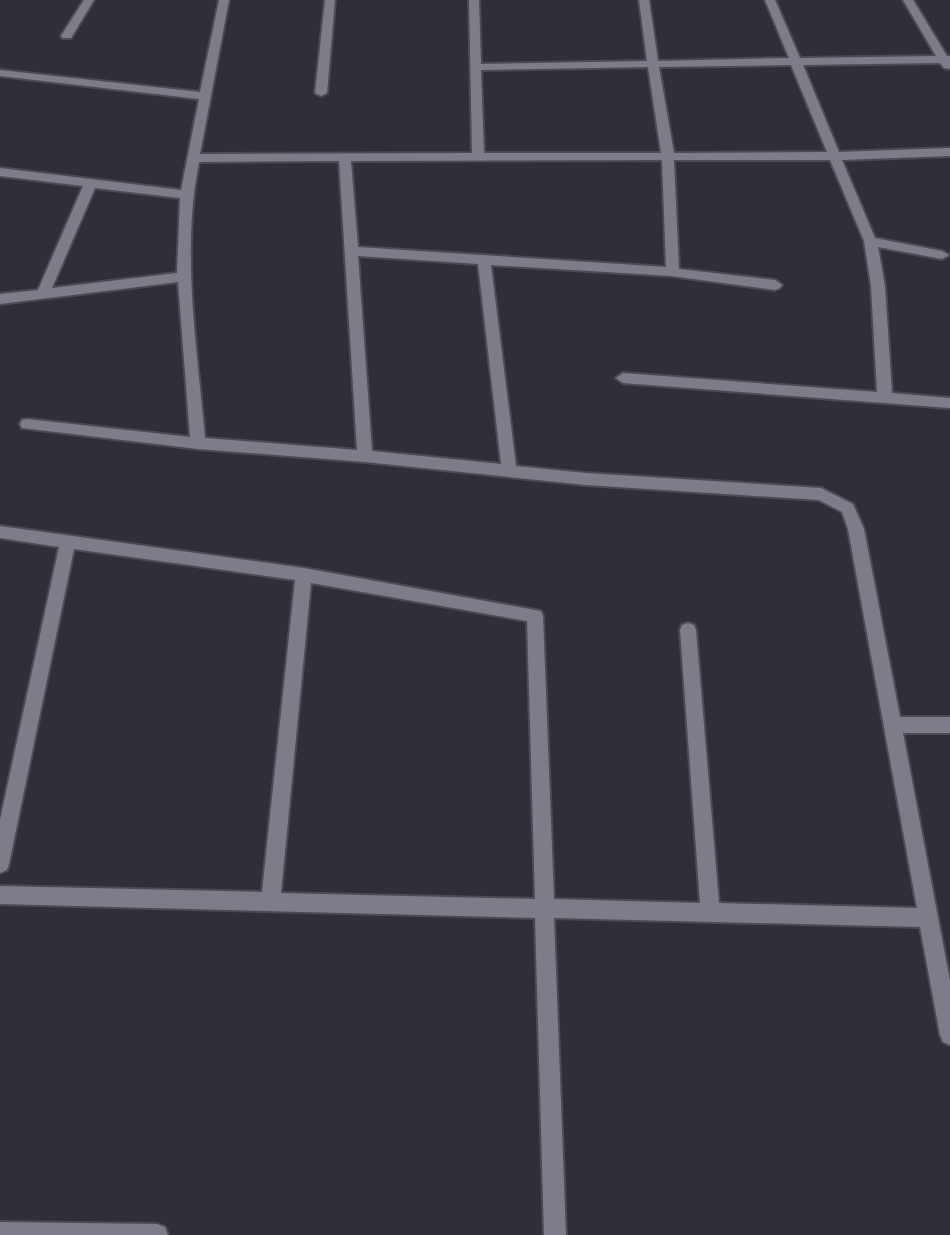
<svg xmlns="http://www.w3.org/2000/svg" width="950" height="1235" font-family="'Roboto Condensed',sans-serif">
<rect width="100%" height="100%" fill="#312e39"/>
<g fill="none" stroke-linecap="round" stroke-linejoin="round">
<g stroke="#4d4a54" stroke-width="4">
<path id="minor" d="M 84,0 L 94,0 L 71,38 L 63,38 L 61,36 Z
M 219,0 L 229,0 L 200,154 L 472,153 L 469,0 L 479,0 L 481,64 L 647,61 L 639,0 L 649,0 L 658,61 L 789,58 L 765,0 L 775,0 L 800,58 L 936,56 L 903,0 L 913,0 L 947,56 L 950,56 L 950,69 L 944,68 L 940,63 L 803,65 L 839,152 L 950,148 L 950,156 L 842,160 L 875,238 L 942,251 L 949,255 L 942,259 L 878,247 L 885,286 L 892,393 L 950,398 L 950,408 L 623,383 L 616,378 L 623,373 L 877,392 L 871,286 L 864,241 L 830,160 L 674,160 L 679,269 L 775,280 L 782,285 L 780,288 L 775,290 L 671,276 L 491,265 L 516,466 L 586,473 L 821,488 L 853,504 L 864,529 L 900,717 L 950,717 L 950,733 L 903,733 L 950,981 L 950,1045 L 943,1042 L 940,1035 L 920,927 L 554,918 L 566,1235 L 544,1235 L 535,918 L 0,904 L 0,886 L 262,892 L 295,580 L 74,549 L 9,864 L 7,870 L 0,873 L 0,820 L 59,547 L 0,538 L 0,526 L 304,568 L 541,611 L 543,616 L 554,899 L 700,903 L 680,630 L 682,625 L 688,623 L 694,625 L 696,630 L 719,903 L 917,908 L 848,529 L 842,512 L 819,500 L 586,485 L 365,462 L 198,449 L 22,428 L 20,424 L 22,420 L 27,419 L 190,437 L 178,282 L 0,304 L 0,294 L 38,290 L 83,186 L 0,176 L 0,168 L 181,190 L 199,99 L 0,76 L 0,70 L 200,92 ZM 791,65 L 827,152 L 674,153 L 659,67 ZM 648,67 L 661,153 L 484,153 L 481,70 ZM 662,160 L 666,267 L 358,247 L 351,161 ZM 339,161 L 357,450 L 205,438 C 197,347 181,253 199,162 ZM 95,188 L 180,198 L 177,273 L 52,288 ZM 358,256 L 478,264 L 501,464 L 372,451 ZM 311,583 L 527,621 L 535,899 L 281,893 Z
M 325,0 L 335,0 L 327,93 L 321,96 L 315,93 Z
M 0,1222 L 157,1224 L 165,1227 L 168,1235 L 0,1235 Z"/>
</g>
<use href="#minor" fill="#7f7c89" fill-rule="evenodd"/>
</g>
</svg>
